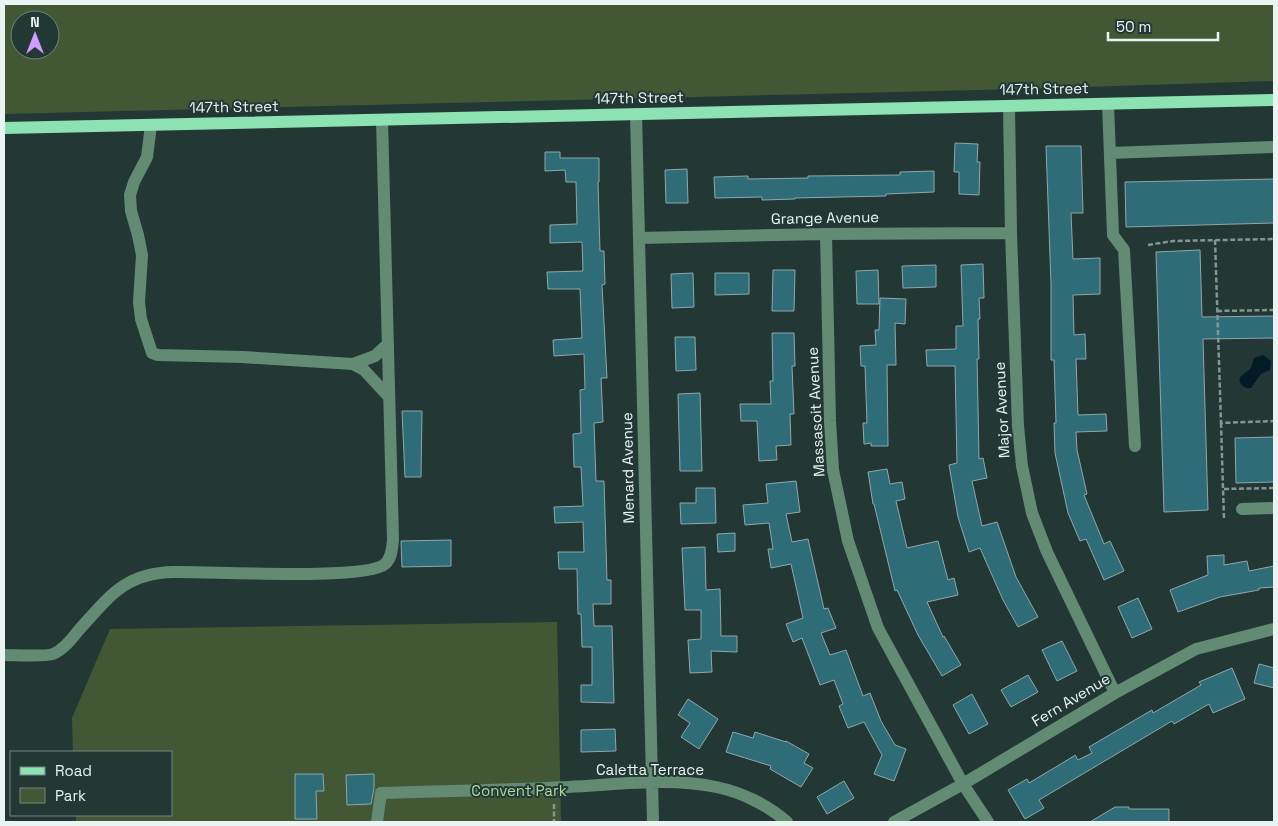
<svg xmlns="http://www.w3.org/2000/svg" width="1278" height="826" font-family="'Space Grotesk',sans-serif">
<rect width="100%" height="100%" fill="#233835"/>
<path fill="#425835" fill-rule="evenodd" d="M 4,4 L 1274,4 L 1274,81 L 1019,89 L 4,114 ZM 20,20 L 50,20 L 50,50 L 20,50 Z
M 557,622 L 561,822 L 76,822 L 76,815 L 171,815 L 171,752 L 73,752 L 72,718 L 110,629 Z"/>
<path fill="#021b27" d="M 1263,355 L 1271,361 L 1270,370 L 1261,374 L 1251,388 C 1244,389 1238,384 1240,377 L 1251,368 L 1254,358 Z"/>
<path fill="#2e6d77" stroke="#8fa7ab" d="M 955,143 L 978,144 L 977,162 L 980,162 L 979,195 L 959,194 L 959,172 L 954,172 Z
M 1046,146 L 1081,146 L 1083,213 L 1071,213 L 1073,259 L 1100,258 L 1100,294 L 1073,295 L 1074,335 L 1085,334 L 1086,359 L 1076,359 L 1078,415 L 1106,414 L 1107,431 L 1076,432 L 1077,450 L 1087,494 L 1084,495 L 1104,544 L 1110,541 L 1124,571 L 1104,580 L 1086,539 L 1080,541 L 1068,513 L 1055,453 L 1054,423 L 1056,423 L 1054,360 L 1051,360 L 1051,284 Z
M 545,152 L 560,152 L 560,158 L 599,158 L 599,182 L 598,182 L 600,251 L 604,251 L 605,284 L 602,285 L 607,378 L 601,378 L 603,422 L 594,423 L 596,481 L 604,481 L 607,580 L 611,580 L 611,604 L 593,604 L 594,626 L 612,626 L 614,703 L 581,702 L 581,685 L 592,685 L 592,647 L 582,647 L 581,614 L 578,614 L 577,569 L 559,569 L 558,552 L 584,552 L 583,522 L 555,523 L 554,507 L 583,506 L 581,467 L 574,467 L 573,434 L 581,433 L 580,390 L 585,389 L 584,354 L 554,356 L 553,340 L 582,338 L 580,289 L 548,289 L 547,272 L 583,271 L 582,242 L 550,243 L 550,225 L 577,224 L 576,182 L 566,182 L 565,170 L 545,171 Z
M 687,169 L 688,203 L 666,203 L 665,170 Z
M 934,171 L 934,192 L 886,194 L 886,196 L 795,198 L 795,199 L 762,200 L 762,197 L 715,198 L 714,177 L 748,176 L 748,179 L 808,178 L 808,176 L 900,175 L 900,172 Z
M 1274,179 L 1274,223 L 1126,227 L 1125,182 Z
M 1200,250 L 1202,317 L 1274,316 L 1274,338 L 1203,339 L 1208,510 L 1164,512 L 1156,252 Z
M 983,264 L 984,298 L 979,298 L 980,319 L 978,319 L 979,359 L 977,359 L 978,406 L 979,459 L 983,458 L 987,478 L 972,481 L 982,526 L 997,522 L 1016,577 L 1038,617 L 1018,627 L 1003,600 L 980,548 L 969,552 L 958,517 L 949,465 L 957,463 L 955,366 L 927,366 L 926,350 L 956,349 L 956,326 L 963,326 L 961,265 Z
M 936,265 L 936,287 L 903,288 L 902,266 Z
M 773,270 L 795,270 L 794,311 L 772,311 Z
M 878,270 L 879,304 L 857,304 L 856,271 Z
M 693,273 L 694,307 L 672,308 L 671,274 Z
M 715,273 L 749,273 L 749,294 L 715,295 Z
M 880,298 L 906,299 L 905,324 L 895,323 L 896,365 L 887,365 L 888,446 L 871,446 L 871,443 L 864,444 L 863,423 L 867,423 L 865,366 L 861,366 L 860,346 L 876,345 L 875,330 L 879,330 Z
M 772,333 L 794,333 L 795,366 L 792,366 L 794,414 L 790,414 L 791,445 L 776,446 L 777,460 L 759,461 L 757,421 L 741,421 L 740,404 L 771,404 L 770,381 L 773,381 Z
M 675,337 L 695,337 L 696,370 L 676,371 Z
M 700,393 L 702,471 L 680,471 L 678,394 Z
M 402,411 L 422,411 L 421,477 L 405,477 Z
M 1274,437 L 1274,482 L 1236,483 L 1235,438 Z
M 887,469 L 890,484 L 902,482 L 905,499 L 896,501 L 907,548 L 938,541 L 948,580 L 954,578 L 958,595 L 927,602 L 943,637 L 944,636 L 961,665 L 942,676 L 918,635 L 897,590 L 895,591 L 874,504 L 873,504 L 868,472 Z
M 796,481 L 800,512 L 786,514 L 792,542 L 808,539 L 824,609 L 828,608 L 836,628 L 821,633 L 830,655 L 846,650 L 863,696 L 870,693 L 881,721 L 895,745 L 906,749 L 894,781 L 874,774 L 882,755 L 864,722 L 848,728 L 839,706 L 843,704 L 834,680 L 820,685 L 802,638 L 793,642 L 786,624 L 803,618 L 791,564 L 771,568 L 768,549 L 773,549 L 769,523 L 745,525 L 743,505 L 768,503 L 766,484 Z
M 696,488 L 715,488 L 716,523 L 681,524 L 680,503 L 696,503 Z
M 735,533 L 735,551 L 718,552 L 717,534 Z
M 451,540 L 451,566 L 402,567 L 401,541 Z
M 705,547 L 706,590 L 720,589 L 721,636 L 737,636 L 737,652 L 711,651 L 712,672 L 690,673 L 688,640 L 701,639 L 701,610 L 685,610 L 682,548 Z
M 1224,555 L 1224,565 L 1247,561 L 1249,571 L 1274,566 L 1274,587 L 1259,588 L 1259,590 L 1220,597 L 1178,612 L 1170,590 L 1208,575 L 1207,556 Z
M 1138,598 L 1152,629 L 1132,638 L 1118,607 Z
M 1062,641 L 1077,671 L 1057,681 L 1042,650 Z
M 1259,664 L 1274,668 L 1274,688 L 1254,683 Z
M 1232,668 L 1245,699 L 1213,713 L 1209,704 L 1174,724 L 1172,721 L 1039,800 L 1044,808 L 1025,819 L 1008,790 L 1027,779 L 1029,783 L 1074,756 L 1075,755 L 1078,760 L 1092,753 L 1089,747 L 1152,710 L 1153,713 L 1201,685 L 1199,682 Z
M 1028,675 L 1038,692 L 1011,707 L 1001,690 Z
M 972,694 L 988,724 L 969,734 L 953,705 Z
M 688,699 L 718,719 L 699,749 L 681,737 L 690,723 L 678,715 Z
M 615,729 L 616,751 L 581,752 L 581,730 Z
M 733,732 L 753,738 L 755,732 L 786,742 L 786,741 L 809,754 L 804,763 L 813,768 L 801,787 L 770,769 L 771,766 L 726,752 Z
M 295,774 L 323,774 L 324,791 L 316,791 L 317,819 L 295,819 Z
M 374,774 L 374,788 L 371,804 L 347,805 L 346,775 Z
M 844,781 L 854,798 L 827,814 L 817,797 Z
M 1115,807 L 1129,807 L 1129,809 L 1169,809 L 1169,822 L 1090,822 Z"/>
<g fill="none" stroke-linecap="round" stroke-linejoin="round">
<path stroke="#849592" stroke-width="2.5" stroke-dasharray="5 2.5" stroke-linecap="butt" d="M 1215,240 L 1221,423 L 1274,421
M 1148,245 L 1173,241 L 1274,239
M 1217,311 L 1274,310
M 1221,423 L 1223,489
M 1224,518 L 1223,489 L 1274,488
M 554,804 L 554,822"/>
<path stroke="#638b74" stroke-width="12" d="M 1108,104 L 1113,235 L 1124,250 L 1135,446
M 1009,106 L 1011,233 L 1018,426 L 1022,466 L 1032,513 L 1047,552 L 1115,693
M 636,114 L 653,822
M 151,125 L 147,157 L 134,182 L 130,195 L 131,211 L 138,235 L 142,255 L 139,302 L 141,319 L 152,353 L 158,355 L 242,357 L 353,364 L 375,356 L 388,344
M 1110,153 L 1274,147
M 826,234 L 830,421 L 833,470 L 848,541 L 878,628 L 963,784 L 988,822
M 639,238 L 826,234 L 1011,233
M 353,364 L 364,370 L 389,397
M 1242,509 L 1274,508
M 4,655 C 14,655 45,657 53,654 C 63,650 72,639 78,631 C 109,597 124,573 174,572 C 208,571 366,581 385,564 C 392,558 392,548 393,540 L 382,120
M 377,822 L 381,793 C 443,791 506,790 568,787 C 616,785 668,777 716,787 C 741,792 768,805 787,822
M 894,822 L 963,784 L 1115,693 L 1196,649 L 1274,629"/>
<path stroke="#8ce2b3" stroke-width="12" d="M 4,128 L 1274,100"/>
</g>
<g text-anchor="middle" stroke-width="4" stroke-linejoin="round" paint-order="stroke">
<g font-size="15" fill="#e8f5f2" stroke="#233835">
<text transform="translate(1044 89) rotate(-1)" y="5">147th Street</text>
<text transform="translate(639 98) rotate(-1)" y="5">147th Street</text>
<text transform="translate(234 107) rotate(-1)" y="5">147th Street</text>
<text transform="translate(825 218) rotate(-1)" y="5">Grange Avenue</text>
<text transform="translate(1002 410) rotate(-93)" y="5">Major Avenue</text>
<text transform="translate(816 412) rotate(-93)" y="5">Massasoit Avenue</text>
<text transform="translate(628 468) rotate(-91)" y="5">Menard Avenue</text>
<text transform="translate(1071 700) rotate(-31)" y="5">Fern Avenue</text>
<text x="650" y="775">Caletta Terrace</text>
</g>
<g font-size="15" fill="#b1da9a" stroke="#233835">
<text x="519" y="796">Convent Park</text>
</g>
</g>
<rect width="1278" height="826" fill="none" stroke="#e8f5f2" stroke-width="10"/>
<rect x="10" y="751" width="162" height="65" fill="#233835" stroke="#728481"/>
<rect x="20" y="767" width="25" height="8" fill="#8ce2b3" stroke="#728481"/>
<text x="55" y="776" font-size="15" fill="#e8f5f2">Road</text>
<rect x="20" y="788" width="25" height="15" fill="#425835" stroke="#728481"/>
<text x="55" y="801" font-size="15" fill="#e8f5f2">Park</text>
<g transform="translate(35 35)"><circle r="24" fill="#233835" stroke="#728481"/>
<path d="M0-4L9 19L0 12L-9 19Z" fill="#d09dff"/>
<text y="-8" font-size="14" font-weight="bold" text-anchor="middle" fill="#e8f5f2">N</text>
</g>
<path d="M1108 32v8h110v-8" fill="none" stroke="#e8f5f2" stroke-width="2.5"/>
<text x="1116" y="32" font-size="15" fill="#e8f5f2" stroke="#233835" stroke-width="4" paint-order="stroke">50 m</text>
</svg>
